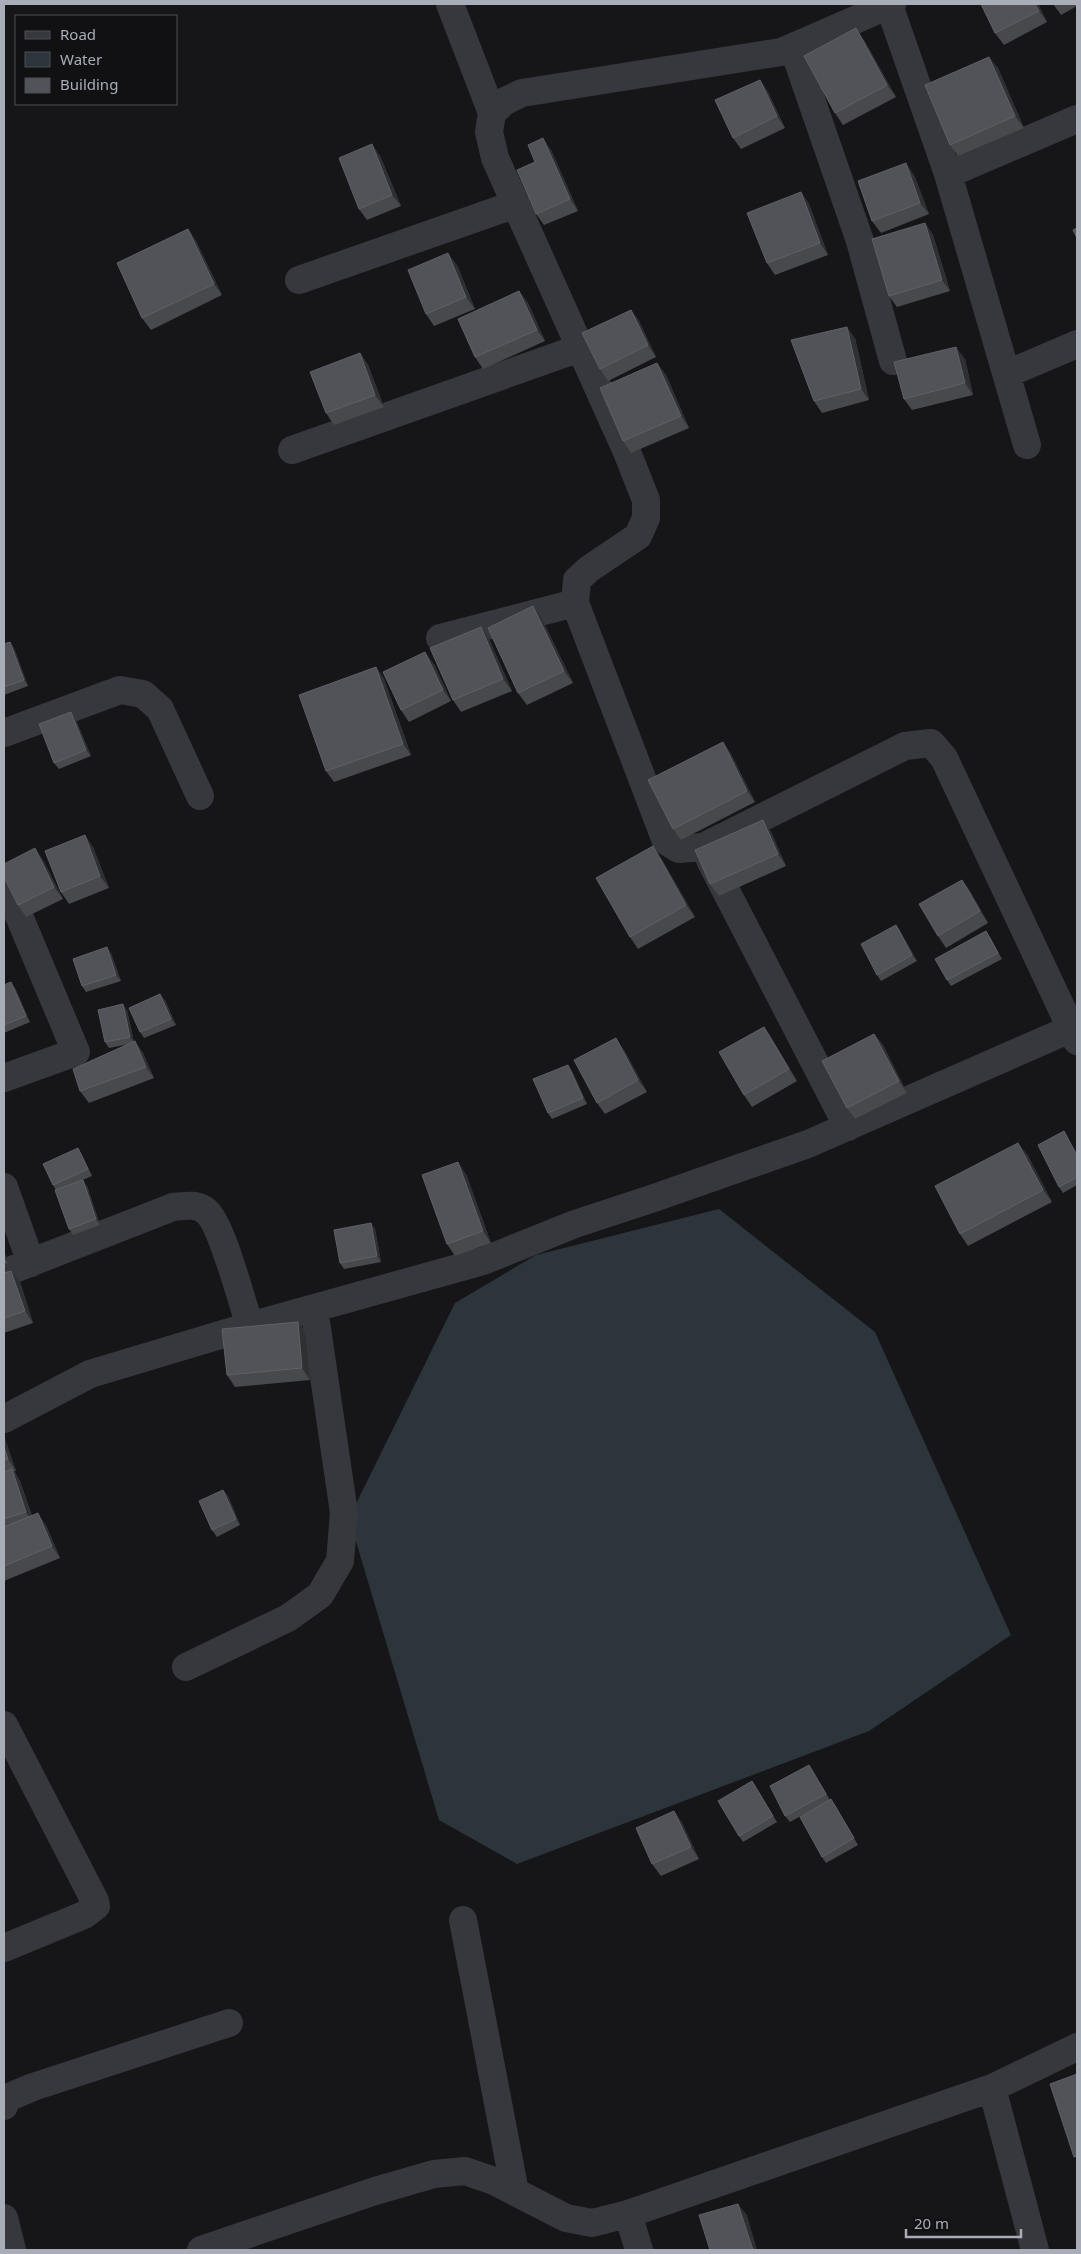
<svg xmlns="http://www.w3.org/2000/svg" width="1081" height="2254" font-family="'Noto Sans',sans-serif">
<rect width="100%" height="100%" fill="#161618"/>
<path fill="#2c353c" d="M 719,1209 L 875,1332 L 1011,1635 L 869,1731 L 517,1864 L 439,1820 L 349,1518 L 455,1303 L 536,1255 Z"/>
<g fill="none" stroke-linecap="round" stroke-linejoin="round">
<path stroke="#37383d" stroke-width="28" d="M 450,4 L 492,113
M 892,4 L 781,52 L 522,93 L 505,101 L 492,113 L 489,132 L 495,158 L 627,452 L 646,500 L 646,518 L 638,536 L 589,569 L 577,580 L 575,603 L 666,841 L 679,849 L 703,847 L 905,746 L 931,743 L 944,758 L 1077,1041
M 889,5 L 948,174 L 1027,445
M 793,47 L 860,241 L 893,361
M 948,174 L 1077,119
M 299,280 L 516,204
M 1007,374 L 1077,344
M 292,450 L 580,348
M 440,638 L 575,603
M 4,733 L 120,690 L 143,694 L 160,709 L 200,796
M 710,860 L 848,1127
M 4,880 L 76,1052 L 4,1078
M 4,1187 L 31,1263
M 4,1273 L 173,1207 C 185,1206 196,1203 206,1211 C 222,1224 242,1303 250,1326
M 4,1419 L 90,1374 L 250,1326 L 483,1261 L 575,1224 L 654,1198 L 808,1144 L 1077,1026
M 186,1667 L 288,1618 L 320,1595 L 340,1561 L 344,1513 L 314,1308
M 4,1725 L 95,1901 L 96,1906 L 84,1915 L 4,1948
M 463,1920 L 515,2192
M 992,2088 L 1035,2250
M 4,2106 L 7,2098 L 33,2087 L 229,2023
M 628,2214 L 639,2250
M 4,2218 L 12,2250
M 201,2250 L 375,2191 L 434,2174 L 465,2171 L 494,2181 L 566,2218 L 592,2223 L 628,2214 L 992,2088 L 1077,2047"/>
</g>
<path fill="#47494d" d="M 981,4 L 1038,4 L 1047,22 L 1004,45 L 995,33 Z
M 1053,4 L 1077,4 L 1077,6 L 1061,15 Z
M 864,40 L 896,97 L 843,125 L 835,113 Z
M 998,68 L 1024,128 L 958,156 L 950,145 Z
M 760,80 L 768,92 L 785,128 L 741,149 L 733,138 Z
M 551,150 L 578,211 L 544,225 L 536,214 Z
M 380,156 L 401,206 L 367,220 L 359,209 Z
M 914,175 L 929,214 L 881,233 L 872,221 Z
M 801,192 L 809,204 L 828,255 L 775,275 L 767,263 Z
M 925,223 L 933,235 L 950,291 L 897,307 L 889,296 Z
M 188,229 L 196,241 L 222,295 L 151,330 L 142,318 Z
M 457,265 L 475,309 L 434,326 L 426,314 Z
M 519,291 L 528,303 L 545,341 L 483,369 L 475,357 Z
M 631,310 L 639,321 L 656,357 L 608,381 L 600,369 Z
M 855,338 L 869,400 L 822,413 L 814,401 Z
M 360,353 L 368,365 L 384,407 L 334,425 L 326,413 Z
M 965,359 L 973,395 L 912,410 L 904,399 Z
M 657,363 L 666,375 L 689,428 L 631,453 L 623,441 Z
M 541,617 L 573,683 L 527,705 L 518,693 Z
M 489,639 L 512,691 L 461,712 L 453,700 Z
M 10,642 L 14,648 L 28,686 L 4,695 L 4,644 Z
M 434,664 L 451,701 L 409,722 L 401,710 Z
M 376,667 L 384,679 L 411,755 L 334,782 L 326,771 Z
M 71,712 L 75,718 L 91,756 L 59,769 L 54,763 Z
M 723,742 L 731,754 L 755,802 L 681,840 L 673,829 Z
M 763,820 L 771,832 L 786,866 L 719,896 L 710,884 Z
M 93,847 L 109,888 L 69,904 L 61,892 Z
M 661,858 L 695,917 L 638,949 L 630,937 Z
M 43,860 L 63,899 L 26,917 L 18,905 Z
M 962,880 L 970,891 L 988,923 L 946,948 L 938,936 Z
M 896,925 L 900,931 L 917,961 L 881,981 L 877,975 Z
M 990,937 L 1002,959 L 951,986 L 947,980 Z
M 111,953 L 121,981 L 86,992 L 82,986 Z
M 4,985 L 15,988 L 30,1022 L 4,1033 Z
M 165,1000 L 176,1025 L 144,1038 L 140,1032 Z
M 127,1010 L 134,1042 L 143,1053 L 154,1078 L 89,1103 L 80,1091 L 129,1044 L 109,1048 L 105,1042 Z
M 764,1027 L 772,1039 L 797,1081 L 752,1107 L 744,1095 Z
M 874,1034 L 883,1045 L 907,1093 L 855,1119 L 847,1108 Z
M 624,1050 L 647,1092 L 605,1114 L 597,1103 Z
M 572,1071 L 587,1104 L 552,1119 L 548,1113 Z
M 1064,1131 L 1068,1138 L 1077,1154 L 1077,1185 L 1063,1193 L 1059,1187 Z
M 78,1148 L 82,1155 L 92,1176 L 78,1182 L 87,1186 L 100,1225 L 73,1235 L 69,1229 L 56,1190 L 53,1185 Z
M 1027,1154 L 1052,1202 L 968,1246 L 960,1234 Z
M 466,1174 L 491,1243 L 455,1256 L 447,1244 Z
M 371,1223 L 375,1229 L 381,1262 L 344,1269 L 340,1263 Z
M 4,1251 L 8,1263 L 4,1264 Z
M 11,1271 L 20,1282 L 33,1323 L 4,1333 L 4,1273 Z
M 298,1322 L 306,1334 L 310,1380 L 235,1387 L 227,1375 Z
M 4,1437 L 16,1471 L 14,1471 L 20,1481 L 32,1516 L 46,1525 L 60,1558 L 4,1581 Z
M 223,1490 L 228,1496 L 240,1525 L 217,1537 L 212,1530 Z
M 813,1771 L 830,1800 L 835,1805 L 858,1845 L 826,1863 L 822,1857 L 821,1805 L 790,1822 L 785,1816 Z
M 752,1781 L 777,1822 L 743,1842 L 739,1836 Z
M 674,1811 L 682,1823 L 699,1859 L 661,1876 L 652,1864 Z"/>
<path fill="#2f3033" d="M 1035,4 L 1038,4 L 1047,22 L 1039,11 Z
M 856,28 L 864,40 L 896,97 L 887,85 Z
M 989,57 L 998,68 L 1024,128 L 1015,116 Z
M 760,80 L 768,92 L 785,128 L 777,116 Z
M 543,138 L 551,150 L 578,211 L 570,199 Z
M 372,144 L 380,156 L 401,206 L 392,195 Z
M 906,163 L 914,175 L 929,214 L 920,203 Z
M 801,192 L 809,204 L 828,255 L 820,243 Z
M 925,223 L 933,235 L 950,291 L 942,280 Z
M 188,229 L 196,241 L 222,295 L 214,284 Z
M 448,253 L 457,265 L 475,309 L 466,297 Z
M 519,291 L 528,303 L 545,341 L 537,330 Z
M 631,310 L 639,321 L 656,357 L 648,345 Z
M 847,327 L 855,338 L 869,400 L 861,389 Z
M 956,347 L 965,359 L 973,395 L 965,383 Z
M 360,353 L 368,365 L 384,407 L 375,395 Z
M 657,363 L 666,375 L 689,428 L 681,416 Z
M 533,606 L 541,617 L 573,683 L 564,671 Z
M 481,627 L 489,639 L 512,691 L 503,679 Z
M 10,642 L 14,648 L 28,686 L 24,680 Z
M 425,652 L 434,664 L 451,701 L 443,690 Z
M 376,667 L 384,679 L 411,755 L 403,744 Z
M 71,712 L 75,718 L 91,756 L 86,750 Z
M 723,742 L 731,754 L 755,802 L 747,791 Z
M 763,820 L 771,832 L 786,866 L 778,854 Z
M 85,835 L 93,847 L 109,888 L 100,876 Z
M 653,846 L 661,858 L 695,917 L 686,905 Z
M 35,848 L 43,860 L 63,899 L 54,887 Z
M 962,880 L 970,891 L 988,923 L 980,911 Z
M 896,925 L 900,931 L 917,961 L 912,955 Z
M 986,931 L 990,937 L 1002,959 L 998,953 Z
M 107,947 L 111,953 L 121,981 L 116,975 Z
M 11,982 L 15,988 L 30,1022 L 26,1016 Z
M 160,994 L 165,1000 L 176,1025 L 171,1019 Z
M 123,1004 L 127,1010 L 134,1043 L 130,1037 Z
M 764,1027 L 772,1039 L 797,1081 L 789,1069 Z
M 874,1034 L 883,1045 L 907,1093 L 899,1081 Z
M 616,1038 L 624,1050 L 647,1092 L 638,1080 Z
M 135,1041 L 143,1053 L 154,1078 L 146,1067 Z
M 568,1065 L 572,1071 L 587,1104 L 583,1098 Z
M 1064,1131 L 1068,1138 L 1077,1154 L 1077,1156 Z
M 1018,1143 L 1027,1154 L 1052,1202 L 1043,1190 Z
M 458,1162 L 466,1174 L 491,1243 L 483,1231 Z
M 83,1180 L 87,1186 L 100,1225 L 96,1219 Z
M 371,1223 L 375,1229 L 381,1262 L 377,1256 Z
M 4,1251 L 8,1263 L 4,1257 Z
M 11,1271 L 20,1282 L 33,1323 L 25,1311 Z
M 298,1322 L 306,1334 L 310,1380 L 302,1368 Z
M 4,1437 L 5,1438 L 16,1471 L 8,1459 L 4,1447 Z
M 12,1469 L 20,1481 L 34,1524 L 26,1512 Z
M 223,1490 L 228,1496 L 240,1525 L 236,1519 Z
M 38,1513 L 46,1525 L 60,1558 L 52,1546 Z
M 809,1765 L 813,1771 L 830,1800 L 826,1794 Z
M 752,1781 L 756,1787 L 777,1822 L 773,1816 Z
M 674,1811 L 682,1823 L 699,1859 L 691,1847 Z
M 738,2204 L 747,2215 L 757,2250 L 753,2250 Z"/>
<path fill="#525359" stroke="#5f6168" d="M 981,4 L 1035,4 L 1039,11 L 995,33 Z
M 856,28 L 887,85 L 835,113 L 804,56 Z
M 989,57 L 1015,116 L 950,145 L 925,85 Z
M 760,80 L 777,116 L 733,138 L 715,100 Z
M 543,138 L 570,199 L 536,214 L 517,170 L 535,162 L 528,145 Z
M 372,144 L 392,195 L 359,209 L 339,158 Z
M 906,163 L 920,203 L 872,221 L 858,181 Z
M 801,192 L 820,243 L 767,263 L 747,213 Z
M 925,223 L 942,280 L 889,296 L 872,239 Z
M 1077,228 L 1077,238 L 1073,230 Z
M 188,229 L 214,284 L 142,318 L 117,263 Z
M 448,253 L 466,297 L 426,314 L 408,270 Z
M 519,291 L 537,330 L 475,357 L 458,319 Z
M 631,310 L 648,345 L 600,369 L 582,333 Z
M 847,327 L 861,389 L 814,401 L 791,340 Z
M 956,347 L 965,383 L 904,399 L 894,362 Z
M 360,353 L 375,395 L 326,413 L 310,372 Z
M 657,363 L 681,416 L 623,441 L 600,388 Z
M 533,606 L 564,671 L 518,693 L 488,628 Z
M 481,627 L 503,679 L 453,700 L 430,648 Z
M 10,642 L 24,680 L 4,687 L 4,644 Z
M 425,652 L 443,690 L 401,710 L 383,672 Z
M 376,667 L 403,744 L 326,771 L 299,695 Z
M 71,712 L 86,750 L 54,763 L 39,724 Z
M 723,742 L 747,791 L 673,829 L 648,780 Z
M 763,820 L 778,854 L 710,884 L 695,850 Z
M 85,835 L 100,876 L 61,892 L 45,851 Z
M 653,846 L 686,905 L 630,937 L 596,878 Z
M 35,848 L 54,887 L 18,905 L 4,877 L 4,864 Z
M 962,880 L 980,911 L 938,936 L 919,904 Z
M 896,925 L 912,955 L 877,975 L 861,944 Z
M 986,931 L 998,953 L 947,980 L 935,959 Z
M 107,947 L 116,975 L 82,986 L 73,959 Z
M 11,982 L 26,1016 L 4,1025 L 4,985 Z
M 160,994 L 171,1019 L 140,1032 L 129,1008 Z
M 123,1004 L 130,1037 L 105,1042 L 98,1010 Z
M 764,1027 L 789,1069 L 744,1095 L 719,1052 Z
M 874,1034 L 899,1081 L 847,1108 L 822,1061 Z
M 616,1038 L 638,1080 L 597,1103 L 574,1060 Z
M 135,1041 L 146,1067 L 80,1091 L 73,1069 Z
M 568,1065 L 583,1098 L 548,1113 L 533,1079 Z
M 1064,1131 L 1077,1156 L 1077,1177 L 1059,1187 L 1038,1145 Z
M 1018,1143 L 1043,1190 L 960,1234 L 935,1186 Z
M 78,1148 L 88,1169 L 53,1185 L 43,1164 Z
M 458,1162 L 483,1231 L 447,1244 L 422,1175 Z
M 83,1180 L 96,1219 L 69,1229 L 55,1190 Z
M 371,1223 L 377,1256 L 340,1263 L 334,1230 Z
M 11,1271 L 25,1311 L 4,1318 L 4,1273 Z
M 298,1322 L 302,1368 L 227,1375 L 222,1329 Z
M 4,1447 L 8,1459 L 4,1460 Z
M 12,1469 L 26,1512 L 4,1519 L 4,1472 Z
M 223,1490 L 236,1519 L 212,1530 L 199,1501 Z
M 38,1513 L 52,1546 L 4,1566 L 4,1527 Z
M 809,1765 L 826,1794 L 785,1816 L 770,1786 Z
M 752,1781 L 773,1816 L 739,1836 L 718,1801 Z
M 831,1799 L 854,1838 L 822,1857 L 800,1817 Z
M 674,1811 L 691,1847 L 652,1864 L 636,1828 Z
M 1077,2074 L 1077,2156 L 1074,2157 L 1050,2084 Z
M 738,2204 L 753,2250 L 710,2250 L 699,2215 Z"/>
<rect width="1081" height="2254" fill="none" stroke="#a8adb8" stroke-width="10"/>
<rect x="15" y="15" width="162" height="90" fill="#111113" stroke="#4d4f55"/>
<rect x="25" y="31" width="25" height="8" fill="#37383d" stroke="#4d4f55"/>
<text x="60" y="40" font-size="15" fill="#a8adb8">Road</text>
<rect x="25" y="52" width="25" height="15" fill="#2c353c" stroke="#4d4f55"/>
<text x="60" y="65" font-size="15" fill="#a8adb8">Water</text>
<rect x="25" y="78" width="25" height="15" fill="#525359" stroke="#4d4f55"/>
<text x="60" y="90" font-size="15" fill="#a8adb8">Building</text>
<path d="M906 2229v8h115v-8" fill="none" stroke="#a8adb8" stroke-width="2.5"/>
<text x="914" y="2229" font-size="15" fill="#a8adb8" stroke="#111113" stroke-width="4" paint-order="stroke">20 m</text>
</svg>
